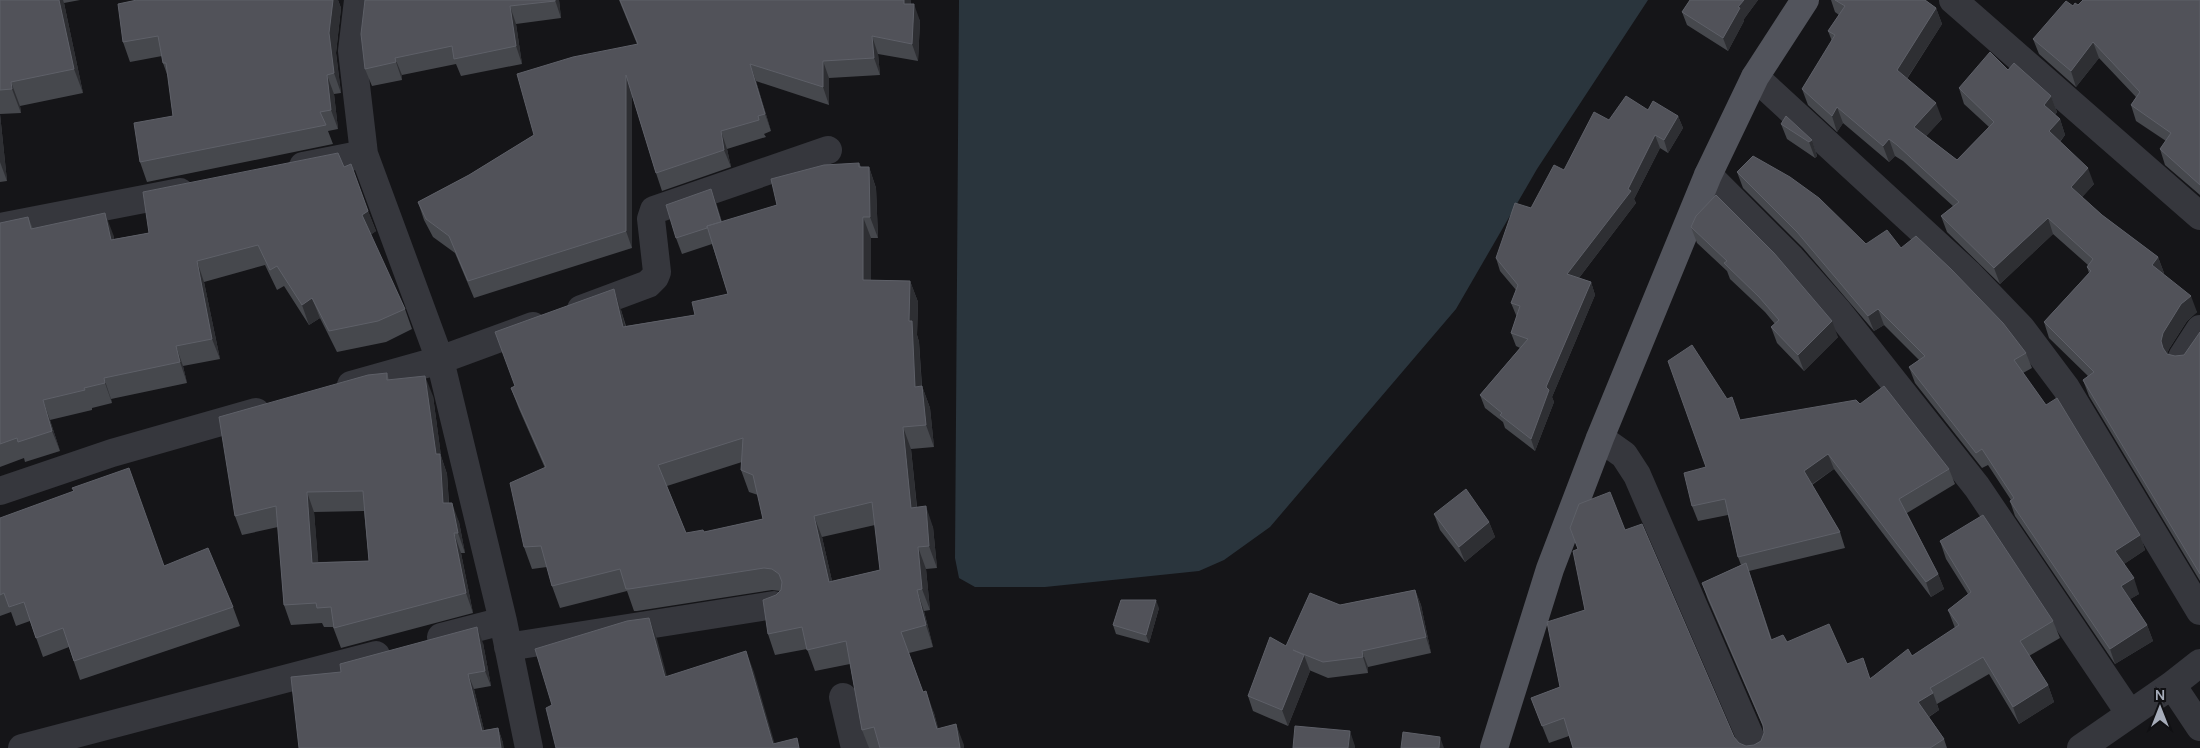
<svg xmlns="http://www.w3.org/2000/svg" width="2200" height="748" font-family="Manrope,sans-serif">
<rect width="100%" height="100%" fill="#151518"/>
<path fill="#2a353d" d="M 959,0 L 1648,0 L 1537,169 L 1456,309 L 1270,527 L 1224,560 L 1199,571 L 1045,587 L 975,587 L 959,578 L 955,558 Z"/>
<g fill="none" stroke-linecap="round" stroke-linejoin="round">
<path stroke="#36373d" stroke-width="28" d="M 358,0 L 352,51 L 364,154 L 440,360 L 503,621 L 529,748
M 1953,0 L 2200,216
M 1755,77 L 1968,273 L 2021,328 L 2066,388 L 2200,611
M 303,166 L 364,154
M 1708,175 L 1791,258 L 1837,310 L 1977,487 L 2130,714
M 0,227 L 180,192
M 581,309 L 648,284 L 655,277 L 657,272 L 651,219 L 654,210 L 828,150
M 2182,357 L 2200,329
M 351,385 L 440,360 L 533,326
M 1600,438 L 1624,455 L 1637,475 L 1755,748
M 0,491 L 112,453 L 256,412
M 441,637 L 503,621
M 508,647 L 774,605
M 2172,685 L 2200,727
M 843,697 L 855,748
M 22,748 L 376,655
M 2081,748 L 2172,685 L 2200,663"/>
<path stroke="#52545c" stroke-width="28" d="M 1494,748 L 1550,569 L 1600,438 L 1708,175 L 1755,77 L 1805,0"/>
</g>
<path fill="#46484d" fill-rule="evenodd" d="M 0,0 L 80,0 L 64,3 L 83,93 L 20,106 L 21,113 L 0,114 L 7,181 L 0,182 Z
M 137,0 L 338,0 L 341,8 L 336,53 L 341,93 L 334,94 L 338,129 L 328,131 L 333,144 L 147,182 L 140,162 L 173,116 L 168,77 L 163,63 L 162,56 L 130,62 L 123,42 Z
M 365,0 L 559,0 L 561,18 L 516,24 L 522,64 L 461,76 L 456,64 L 402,75 L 402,80 L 372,86 L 365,69 Z
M 619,0 L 911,0 L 911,4 L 920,21 L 918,61 L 878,54 L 880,75 L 829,78 L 829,105 L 756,81 L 771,131 L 764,134 L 766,137 L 727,149 L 731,167 L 662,191 L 656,173 L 632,95 L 632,248 L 474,298 L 455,253 L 433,237 L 424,220 L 418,202 L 469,175 L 534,135 L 637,44 Z
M 1690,0 L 1758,0 L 1744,19 L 1744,21 L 1728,51 L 1687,25 L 1682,12 Z
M 1831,0 L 1925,0 L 1936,8 L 1942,24 L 1907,79 L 1942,119 L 1926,136 L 1957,160 L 1989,127 L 1964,104 L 1959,88 L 2008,70 L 2051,96 L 2057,112 L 2055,115 L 2060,119 L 2065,135 L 2060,142 L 2094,184 L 2082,197 L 2102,215 L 2158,257 L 2164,273 L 2163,274 L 2197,312 L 2187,321 L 2169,349 L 2167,354 L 2175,356 L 2184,355 L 2200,332 L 2200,581 L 2089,396 L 2083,380 L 2088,376 L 2049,338 L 2044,322 L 2089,273 L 2087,267 L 2088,265 L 2053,234 L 2000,284 L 1947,232 L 1941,216 L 1953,206 L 1903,161 L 1895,156 L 1889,162 L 1843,123 L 1837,132 L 1808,105 L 1802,89 L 1832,41 L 1828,31 L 1839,15 L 1835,12 Z
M 2200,0 L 2200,195 L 2165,165 L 2160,149 L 2166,141 L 2136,121 L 2131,105 L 2136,97 L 2099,58 L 2076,87 L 2039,54 L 2033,39 L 2073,6 Z
M 1648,110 L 1678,116 L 1683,128 L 1668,153 L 1660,148 L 1634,199 L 1636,203 L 1579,278 L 1591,282 L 1595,295 L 1552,397 L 1554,402 L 1535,451 L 1505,428 L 1503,422 L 1485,408 L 1480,395 L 1520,348 L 1516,346 L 1511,333 L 1517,316 L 1516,315 L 1511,303 L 1516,290 L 1500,271 L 1496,258 L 1531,208 L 1609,120 Z
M 1781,124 L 1812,140 L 1817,156 L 1815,158 L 1787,139 Z
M 859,163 L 861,167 L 869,167 L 876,188 L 878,238 L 871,238 L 871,280 L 910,281 L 918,302 L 917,335 L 919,342 L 922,386 L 930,408 L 934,447 L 911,449 L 917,507 L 933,527 L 937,568 L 926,569 L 930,610 L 924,611 L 933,647 L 909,653 L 923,692 L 934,713 L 938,729 L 956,724 L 964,748 L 869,748 L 862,730 L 850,664 L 815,671 L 807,649 L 775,655 L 768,634 L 776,595 L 780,591 L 772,590 L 637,611 L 634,611 L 627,591 L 560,608 L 552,586 L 547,567 L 532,569 L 524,547 L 545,468 L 519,409 L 511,388 L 515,386 L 621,310 L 626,326 L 695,315 L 728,294 L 712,244 L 682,254 L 676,238 L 711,189 L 722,222 L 777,205 ZM 742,462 L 741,470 L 749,492 L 758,495 L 763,519 L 704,532 L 686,533 L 667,486 ZM 875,525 L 880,570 L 832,581 L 822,537 Z
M 344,167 L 368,211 L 376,231 L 370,235 L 405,309 L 412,329 L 386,342 L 337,352 L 320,318 L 309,325 L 284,286 L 277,290 L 265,265 L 204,282 L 220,359 L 183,366 L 187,383 L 111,399 L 112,403 L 92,408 L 92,410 L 50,420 L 60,451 L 25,462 L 24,458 L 0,467 L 0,223 L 28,217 L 33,229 L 113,234 L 114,239 L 149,233 Z
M 1737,172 L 1866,244 L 1901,248 L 2026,353 L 2032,368 L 2023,373 L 2046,405 L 2140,535 L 2145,550 L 2124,564 L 2139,594 L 2130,599 L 2147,625 L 2153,641 L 2115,664 L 2015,516 L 2010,501 L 2011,500 L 1988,465 L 1982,468 L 1915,383 L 1909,367 L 1919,360 L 1884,325 L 1874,331 L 1803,248 L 1743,188 Z
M 1691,227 L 1838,337 L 1804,371 L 1777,343 L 1771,327 L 1775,324 L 1765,312 L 1730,279 L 1727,271 L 1697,243 Z
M 387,373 L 389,380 L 433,396 L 441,456 L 447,474 L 449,503 L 459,522 L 465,553 L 461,553 L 473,613 L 341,648 L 333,627 L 324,627 L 322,623 L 291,625 L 284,605 L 278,527 L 242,535 L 235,516 ZM 364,511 L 369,561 L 318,562 L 314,512 Z
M 1860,404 L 1949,469 L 1955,484 L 1907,513 L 1938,574 L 1944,589 L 1931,597 L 1834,469 L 1812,485 L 1840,532 L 1845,548 L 1749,571 L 1772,640 L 1787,642 L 1847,664 L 1870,678 L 1912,656 L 1955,628 L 1948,610 L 1968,594 L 1946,559 L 1940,541 L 2053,621 L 2060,638 L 2029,656 L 2048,685 L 2054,702 L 2019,724 L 1989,674 L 1937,704 L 1939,710 L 1929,717 L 1944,739 L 1947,748 L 1573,748 L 1569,736 L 1549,743 L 1531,698 L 1560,687 L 1585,610 L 1578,549 L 1570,528 L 1625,530 L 1734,737 L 1739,743 L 1746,746 L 1754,745 L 1761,741 L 1764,733 L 1764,729 L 1708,600 L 1702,583 L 1741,565 L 1738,557 L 1728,515 L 1698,521 L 1692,506 L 1706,467 L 1741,420 Z
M 1434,514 L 1489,522 L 1495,537 L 1465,562 L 1440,530 Z
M 0,518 L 164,566 L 233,607 L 240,626 L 80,680 L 69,647 L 43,657 L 30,621 L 16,626 L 11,612 L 0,616 Z
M 1415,590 L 1421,605 L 1431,653 L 1368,667 L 1368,673 L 1328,678 L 1309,670 L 1310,671 L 1288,726 L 1253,711 L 1248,696 L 1286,646 L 1340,605 Z
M 1159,608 L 1149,643 L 1116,634 L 1113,625 Z
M 483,643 L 491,686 L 474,689 L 484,730 L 498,728 L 503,743 L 341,672 Z"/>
<path fill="#2e2f33" d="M 59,0 L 63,0 L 64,3 L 83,93 L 74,69 Z
M 333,0 L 338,0 L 341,8 L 336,53 L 341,93 L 334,73 L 329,33 Z
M 555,0 L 559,0 L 561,18 Z
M 904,0 L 911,0 L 910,21 L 904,4 Z
M 1744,0 L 1758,0 L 1744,19 L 1744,21 L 1728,51 L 1723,38 L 1738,7 Z
M 914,4 L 920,21 L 918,61 L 912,44 Z
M 510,6 L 516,24 L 522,64 L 516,46 Z
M 1936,8 L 1942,24 L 1902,86 L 1897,70 Z
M 872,36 L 878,54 L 880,75 L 874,58 Z
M 2093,42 L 2099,58 L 2076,87 L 2071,71 Z
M 395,58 L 402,75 L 402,80 L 396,62 Z
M 823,61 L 829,78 L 829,105 L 823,87 Z
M 750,64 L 756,81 L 771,131 L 765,114 Z
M 327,75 L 334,94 L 338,129 L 331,110 Z
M 626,75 L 632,92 L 632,248 L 626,231 Z
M 11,82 L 20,106 L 21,113 L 12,89 Z
M 2051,96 L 2057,112 L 2050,121 L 2044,105 Z
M 1936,103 L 1942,119 L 1920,143 L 1914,127 Z
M 1837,107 L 1843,123 L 1837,132 L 1832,116 Z
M 0,113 L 0,114 L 7,181 L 0,162 Z
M 1678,116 L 1683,128 L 1668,153 L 1664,140 Z
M 2060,119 L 2065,135 L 2055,147 L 2049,131 Z
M 721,131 L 727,149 L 731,167 L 724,150 Z
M 1655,135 L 1660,148 L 1634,199 L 1636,203 L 1572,287 L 1567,274 L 1628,189 Z
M 1889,139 L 1895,156 L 1889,162 L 1883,146 Z
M 1812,140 L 1817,156 L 1815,158 L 1809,142 Z
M 869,167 L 876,188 L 878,238 L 870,217 Z
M 2088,168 L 2094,184 L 2077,203 L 2071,187 Z
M 711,189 L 717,205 L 727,239 L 721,224 Z
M 368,211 L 376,231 L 369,236 L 362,215 Z
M 105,213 L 113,234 L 118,260 L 111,240 Z
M 863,217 L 871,238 L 871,301 L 863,280 Z
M 2048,218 L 2053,234 L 2000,284 L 1994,268 Z
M 2158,257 L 2164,273 L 2157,281 L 2152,265 Z
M 197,261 L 204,282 L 220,359 L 212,339 Z
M 910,281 L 918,302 L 917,335 L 919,342 L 923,408 L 915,387 L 909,321 Z
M 1591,282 L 1595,295 L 1552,397 L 1554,402 L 1535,451 L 1531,439 L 1546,387 Z
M 614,289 L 621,310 L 631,348 L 623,327 Z
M 2191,296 L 2197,312 L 2187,321 L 2169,349 L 2166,357 L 2163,348 L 2161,341 L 2163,333 L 2181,304 Z
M 312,298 L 320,318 L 309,325 L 302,305 Z
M 1878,309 L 1884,325 L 1874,331 L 1868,316 Z
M 1832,321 L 1838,337 L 1804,371 L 1798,355 Z
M 176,346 L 183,366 L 187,383 L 180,362 Z
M 425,376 L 433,396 L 441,456 L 447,474 L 450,523 L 443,503 Z
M 104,378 L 111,399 L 112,403 L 105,383 Z
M 922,386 L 930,408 L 934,447 L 926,425 Z
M 43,400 L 50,420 L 60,451 L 52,431 Z
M 903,427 L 911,449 L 919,530 L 911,508 Z
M 1828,454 L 1834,469 L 1809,486 L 1804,471 Z
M 307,492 L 314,512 L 320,582 L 312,563 Z
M 452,503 L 459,522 L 465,553 L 458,533 Z
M 926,506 L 933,527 L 937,568 L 929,546 Z
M 814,516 L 822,537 L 837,603 L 829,582 Z
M 1489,522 L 1495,537 L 1465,562 L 1459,547 Z
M 454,533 L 461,553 L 473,613 L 466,593 Z
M 2140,535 L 2145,550 L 2121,566 L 2115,551 Z
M 918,547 L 926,569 L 930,610 L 922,589 Z
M 1938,574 L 1944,589 L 1931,597 L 1926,582 Z
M 2134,578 L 2139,594 L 2127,601 L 2121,586 Z
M 917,590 L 924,611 L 933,647 L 926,625 Z
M 1415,590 L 1421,605 L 1431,653 L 1426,637 Z
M 1156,600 L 1159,608 L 1149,643 L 1146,635 Z
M 649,618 L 657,639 L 673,699 L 665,677 Z
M 2147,625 L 2153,641 L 2115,664 L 2110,649 Z
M 477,627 L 483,643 L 491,686 L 485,671 Z
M 746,651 L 754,672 L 776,748 L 774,748 Z
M 1362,651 L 1368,667 L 1368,673 L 1363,657 Z
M 1304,655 L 1310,671 L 1288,726 L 1282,710 Z
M 468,674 L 474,689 L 488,746 L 482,731 Z
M 2048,685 L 2054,702 L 2019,724 L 2013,707 Z
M 926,691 L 934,713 L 944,748 L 937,729 Z
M 1933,693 L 1939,710 L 1925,719 L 1918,702 Z
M 956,724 L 964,745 L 964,748 L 960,748 Z
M 498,728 L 503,743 L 504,748 L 501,748 Z
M 1350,731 L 1355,746 L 1355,748 L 1348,748 Z
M 1440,737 L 1444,748 L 1439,748 Z"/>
<path fill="#515259" stroke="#5e6068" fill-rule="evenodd" d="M 0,0 L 59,0 L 74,69 L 11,82 L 12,89 L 0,90 Z
M 137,0 L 333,0 L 329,33 L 334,73 L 327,75 L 331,110 L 320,112 L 326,125 L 140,162 L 134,123 L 173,116 L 166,63 L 163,63 L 158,36 L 123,42 L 118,4 Z
M 365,0 L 555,0 L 555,1 L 510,6 L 516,46 L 454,59 L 452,46 L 395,58 L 396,62 L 365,69 L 361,34 Z
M 620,0 L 904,0 L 904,4 L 914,4 L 912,44 L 872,36 L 874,58 L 823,61 L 823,87 L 750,64 L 765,114 L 758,116 L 759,120 L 721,131 L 724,150 L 656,173 L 626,75 L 626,231 L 468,281 L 449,236 L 426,219 L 418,202 L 469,175 L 534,135 L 517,74 L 573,57 L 638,44 Z
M 1690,0 L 1744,0 L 1738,7 L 1740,8 L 1723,38 L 1682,12 Z
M 1835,0 L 1925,0 L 1936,8 L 1897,70 L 1936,103 L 1914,127 L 1957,160 L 1994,122 L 1959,88 L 1990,52 L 2008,70 L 2014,63 L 2051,96 L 2044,105 L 2060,119 L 2049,131 L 2088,168 L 2071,187 L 2102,215 L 2158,257 L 2152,265 L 2191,296 L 2181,304 L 2163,333 L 2161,341 L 2163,348 L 2167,354 L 2175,356 L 2184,355 L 2200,332 L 2200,574 L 2083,380 L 2094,372 L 2044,322 L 2091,271 L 2087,267 L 2093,259 L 2048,218 L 1994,268 L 1941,216 L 1959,202 L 1897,145 L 1889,139 L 1883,146 L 1837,107 L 1832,116 L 1802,89 L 1835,35 L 1828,31 L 1845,6 Z
M 2083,0 L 2200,0 L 2200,185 L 2160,149 L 2171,133 L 2131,105 L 2140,92 L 2093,42 L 2071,71 L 2033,39 L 2066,1 L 2073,6 L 2075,3 L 2078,5 Z
M 1626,96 L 1648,110 L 1653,101 L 1678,116 L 1664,140 L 1655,135 L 1628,189 L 1631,191 L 1567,274 L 1591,282 L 1546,387 L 1549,390 L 1531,439 L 1500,415 L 1502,413 L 1480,395 L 1528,339 L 1511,333 L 1520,306 L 1511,303 L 1518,285 L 1496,258 L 1515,203 L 1531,208 L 1554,165 L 1564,170 L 1594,112 L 1609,120 Z
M 1786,116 L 1812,140 L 1809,142 L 1781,124 Z
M 338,153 L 344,167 L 351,164 L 368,211 L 362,215 L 405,309 L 378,321 L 329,331 L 312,298 L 302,305 L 277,266 L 270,270 L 258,245 L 197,261 L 212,339 L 176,346 L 180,362 L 104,378 L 105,383 L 84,388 L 85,390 L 43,400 L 52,431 L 18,442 L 17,438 L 0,444 L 0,223 L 28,217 L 31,229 L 105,213 L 111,240 L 149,233 L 143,192 Z
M 1753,156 L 1790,177 L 1819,198 L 1866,244 L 1887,230 L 1901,248 L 1916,236 L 1951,269 L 2003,323 L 2026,353 L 2014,360 L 2046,405 L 2057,398 L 2140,535 L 2115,551 L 2134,578 L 2121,586 L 2147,625 L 2110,649 L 2010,501 L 2014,498 L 1982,449 L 1976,453 L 1909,367 L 1925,356 L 1878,309 L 1868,316 L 1797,232 L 1737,172 Z
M 859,163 L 859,167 L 869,167 L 870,217 L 863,217 L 863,280 L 910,281 L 909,321 L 912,321 L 915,387 L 922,386 L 926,425 L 903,427 L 911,508 L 926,506 L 929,546 L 918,547 L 922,589 L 917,590 L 926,625 L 901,632 L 923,692 L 926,691 L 937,729 L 956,724 L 960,748 L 880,748 L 874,727 L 862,730 L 846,641 L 807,650 L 802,627 L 768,634 L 763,600 L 776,595 L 781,590 L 782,582 L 779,574 L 772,569 L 764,568 L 629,589 L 626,589 L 620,569 L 552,586 L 541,546 L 524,547 L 510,483 L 546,467 L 511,388 L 515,386 L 495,332 L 614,289 L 623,327 L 695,315 L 692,302 L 728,294 L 707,226 L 777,205 L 771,179 L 824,165 ZM 743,438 L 741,470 L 753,475 L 763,519 L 704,532 L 703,530 L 686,533 L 658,465 ZM 872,502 L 880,570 L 829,582 L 814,516 Z
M 711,189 L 721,222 L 707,226 L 707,228 L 676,238 L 666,205 Z
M 1716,195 L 1774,253 L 1832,321 L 1798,355 L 1771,327 L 1779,320 L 1759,297 L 1724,263 L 1727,261 L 1691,227 L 1696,216 Z
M 1692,345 L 1727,399 L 1732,397 L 1740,420 L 1856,400 L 1860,404 L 1884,386 L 1949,469 L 1899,499 L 1938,574 L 1926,582 L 1828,454 L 1804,471 L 1840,532 L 1738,557 L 1725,499 L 1692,506 L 1684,473 L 1706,467 L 1668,361 Z
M 387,373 L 387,380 L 425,376 L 436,454 L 440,454 L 443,503 L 452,503 L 458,533 L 454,533 L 466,593 L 334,628 L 331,607 L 317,608 L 316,603 L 284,605 L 276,506 L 235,516 L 219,417 L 368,375 ZM 363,491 L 369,561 L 312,563 L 307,492 Z
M 129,468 L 164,566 L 208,548 L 233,607 L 74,661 L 63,628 L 36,638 L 24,602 L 9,607 L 4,593 L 0,595 L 0,518 L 74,491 L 72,488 Z
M 1466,489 L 1489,522 L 1459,547 L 1434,514 Z
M 1610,492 L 1625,530 L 1642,524 L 1734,737 L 1739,743 L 1746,746 L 1754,745 L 1761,741 L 1764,733 L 1763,725 L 1702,583 L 1746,563 L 1771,640 L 1783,635 L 1787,642 L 1829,624 L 1847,664 L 1863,658 L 1870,679 L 1908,649 L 1912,656 L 1959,625 L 1948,610 L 1971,592 L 1940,541 L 1983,515 L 2053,621 L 2020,641 L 2048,685 L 2013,707 L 1983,657 L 1930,688 L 1933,693 L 1918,702 L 1944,739 L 1930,748 L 1573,748 L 1564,718 L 1542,726 L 1531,698 L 1560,687 L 1547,622 L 1585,610 L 1573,551 L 1578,549 L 1570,528 L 1579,504 Z
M 1415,590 L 1426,637 L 1362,651 L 1363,657 L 1323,662 L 1293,650 L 1304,655 L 1282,710 L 1248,696 L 1270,637 L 1286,646 L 1310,593 L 1340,605 Z
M 1121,600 L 1156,600 L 1146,635 L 1113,625 Z
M 649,618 L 665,677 L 746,651 L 773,744 L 797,738 L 799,748 L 556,748 L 546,708 L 552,705 L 535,649 L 627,621 Z
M 477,627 L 485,671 L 468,674 L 482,731 L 498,728 L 501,748 L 299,748 L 291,677 L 341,672 L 340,664 Z
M 1295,726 L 1350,731 L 1348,748 L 1293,748 Z
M 1403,732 L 1440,737 L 1439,748 L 1401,748 Z"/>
<g transform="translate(2160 708)" stroke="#101013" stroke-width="4" paint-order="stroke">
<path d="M0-4L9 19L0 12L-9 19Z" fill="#a6acb9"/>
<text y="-8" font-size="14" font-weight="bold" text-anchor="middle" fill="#a6acb9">N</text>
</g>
</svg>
